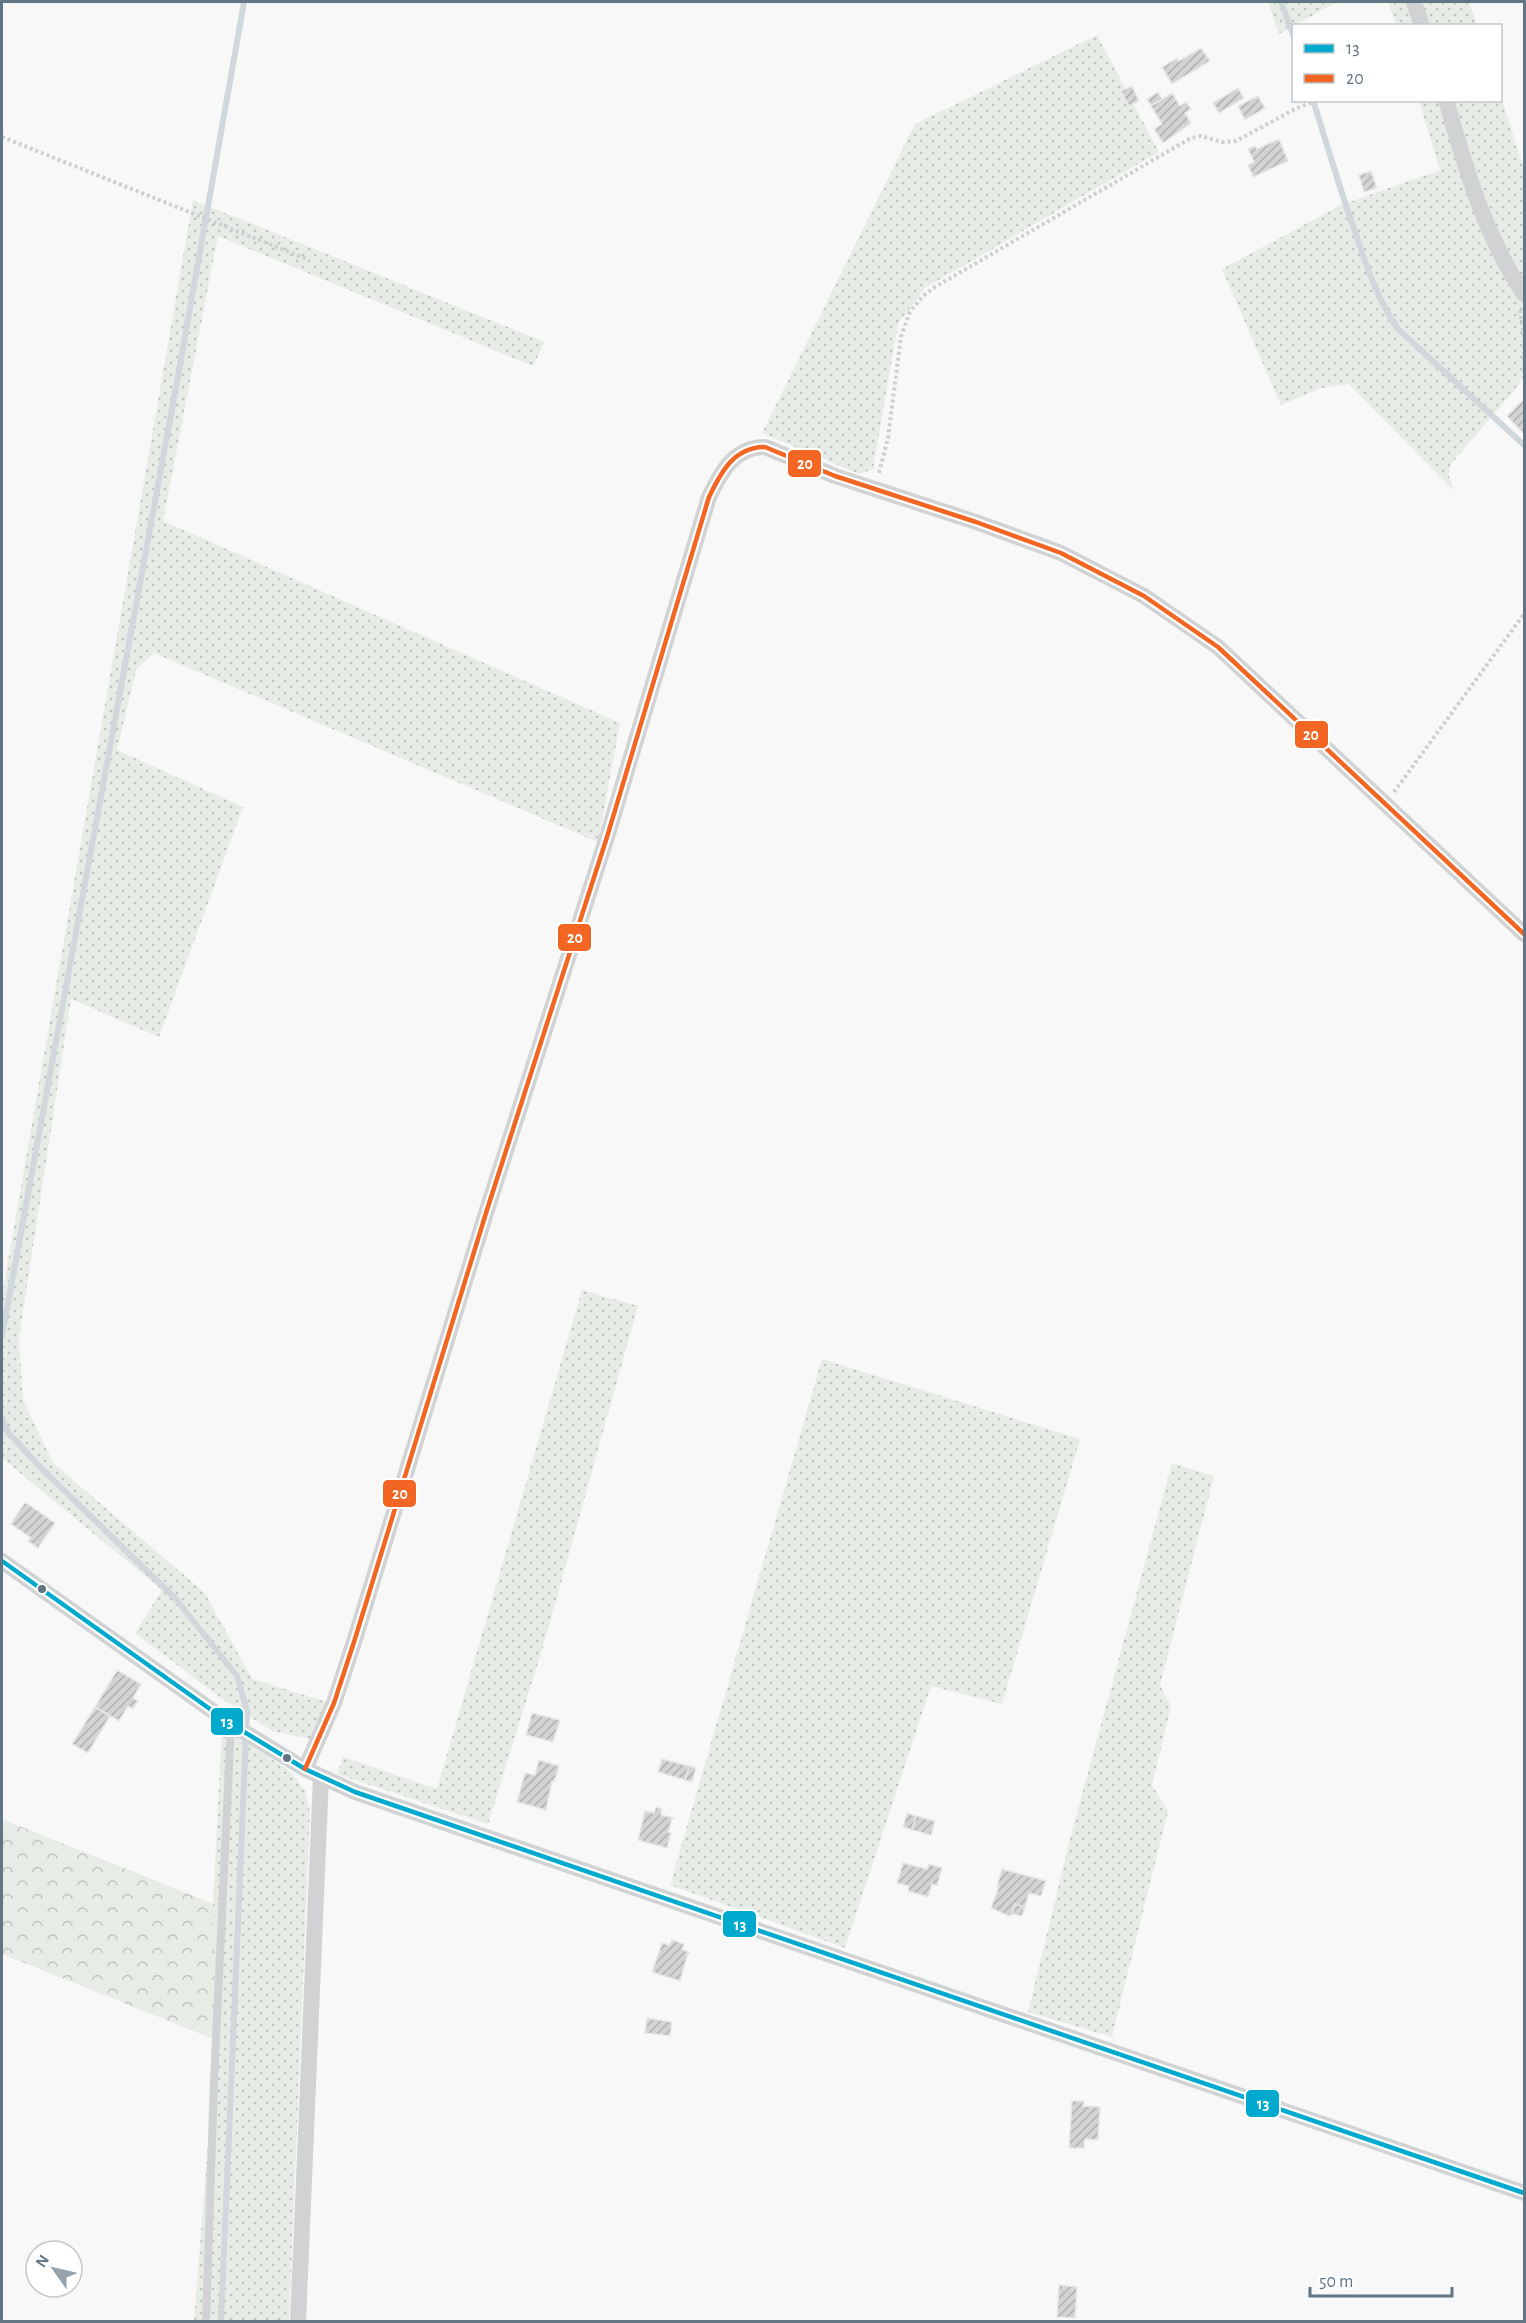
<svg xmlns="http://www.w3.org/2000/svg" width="1526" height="2323" font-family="'Alegreya Sans',sans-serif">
<defs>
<pattern id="grass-dots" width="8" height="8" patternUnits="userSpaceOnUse" patternTransform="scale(1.5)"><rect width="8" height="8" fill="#e8ece6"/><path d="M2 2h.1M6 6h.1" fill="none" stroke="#bfc4c0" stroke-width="1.8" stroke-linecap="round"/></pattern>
<pattern id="forest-crowns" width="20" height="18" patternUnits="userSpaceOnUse" patternTransform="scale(1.5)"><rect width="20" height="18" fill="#e8ece6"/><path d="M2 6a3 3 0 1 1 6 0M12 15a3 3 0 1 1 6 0" fill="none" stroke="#bfc4c0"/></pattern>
<pattern id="building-hatch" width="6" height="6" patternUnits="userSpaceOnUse" patternTransform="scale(1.5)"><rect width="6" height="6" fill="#d2d3d4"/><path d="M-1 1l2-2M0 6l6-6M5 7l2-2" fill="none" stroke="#aeb0b2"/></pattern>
</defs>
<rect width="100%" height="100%" fill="#f8f8f8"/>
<path fill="url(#grass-dots)" d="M 1268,2 L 1337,2 L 1279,34 Z
M 1388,2 L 1469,2 L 1477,25 L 1396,25 Z
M 1097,35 L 1159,152 L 925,288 L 898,324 L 873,469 L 859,474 L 762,433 L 915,124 Z
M 1501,97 L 1524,169 L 1524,368 L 1519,385 L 1450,465 L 1449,477 L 1454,491 L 1349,384 L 1321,388 L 1281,405 L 1222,269 L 1341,205 L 1440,170 L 1419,101 L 1500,100 Z
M 193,200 L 545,342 L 533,366 L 218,236 L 163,521 L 620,723 L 598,842 L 154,653 L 136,670 L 117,750 L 243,807 L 159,1037 L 71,999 L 19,1338 L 23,1400 L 53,1463 L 205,1593 L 252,1679 L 327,1702 L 310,1739 L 272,1731 L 221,1698 L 135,1633 L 162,1590 L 2,1458 L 2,1296 Z
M 582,1290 L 638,1306 L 545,1640 L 488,1824 L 337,1774 L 343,1757 L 437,1789 Z
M 822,1359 L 1080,1439 L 1002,1704 L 931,1686 L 845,1948 L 670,1885 Z
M 1172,1463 L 1214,1476 L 1160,1685 L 1171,1706 L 1152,1785 L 1168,1811 L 1112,2037 L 1028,2012 L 1071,1835 Z
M 222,1726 L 291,1772 L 305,1791 L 310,1812 L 289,2321 L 194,2322 L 216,2040 L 213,1904 Z"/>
<path fill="url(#forest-crowns)" d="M 5,1820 L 213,1904 L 216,2040 L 2,1954 L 2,1826 Z"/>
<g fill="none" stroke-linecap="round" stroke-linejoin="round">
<path stroke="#d0d8dc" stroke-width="6" d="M 1281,2 L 1294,37
M 1313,100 C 1327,145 1340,189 1355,232 C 1366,265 1378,301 1398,329 L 1524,445
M 2,1336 L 178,376 L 244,2
M 2,1418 L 8,1432 L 39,1466 L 176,1599 L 237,1676 L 247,1711 L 221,2322"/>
</g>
<path fill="url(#building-hatch)" stroke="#e8e8e8" stroke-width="1.5" d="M 1201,48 L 1210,61 L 1172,84 L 1162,67 L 1177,58 L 1179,61 Z
M 1132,86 L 1139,101 L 1129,106 L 1121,91 Z
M 1238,88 L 1244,98 L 1219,113 L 1213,103 Z
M 1158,92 L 1162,99 L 1151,106 L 1147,99 Z
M 1172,93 L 1180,106 L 1186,102 L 1191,109 L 1185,113 L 1191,123 L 1163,143 L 1154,129 L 1162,124 L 1151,106 Z
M 1258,96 L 1265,108 L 1245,120 L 1238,106 Z
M 1279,139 L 1288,161 L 1253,177 L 1248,165 L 1254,162 L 1248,149 L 1255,146 L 1257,149 Z
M 1371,171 L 1377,188 L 1364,192 L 1359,175 Z
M 1524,399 L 1524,434 L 1507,416 Z
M 25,1502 L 55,1523 L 38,1548 L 28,1541 L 31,1538 L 11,1524 Z
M 117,1670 L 141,1684 L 133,1698 L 138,1701 L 133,1709 L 128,1706 L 119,1721 L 95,1707 Z
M 95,1707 L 110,1716 L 88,1753 L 72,1744 Z
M 532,1713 L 560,1720 L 553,1742 L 526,1735 Z
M 662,1759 L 689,1766 L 685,1780 L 658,1772 Z
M 539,1760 L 559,1766 L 554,1782 L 552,1781 L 546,1810 L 517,1802 L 525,1773 L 535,1775 Z
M 689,1766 L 696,1768 L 692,1782 L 685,1780 Z
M 656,1807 L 662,1809 L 661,1815 L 674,1818 L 672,1819 L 668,1832 L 671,1833 L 667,1848 L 638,1840 L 645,1811 L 654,1813 Z
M 907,1813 L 916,1816 L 912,1830 L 903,1827 Z
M 916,1816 L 935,1821 L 931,1835 L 912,1830 Z
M 903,1863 L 927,1869 L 929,1864 L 942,1868 L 937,1886 L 932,1884 L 928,1897 L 908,1891 L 909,1886 L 897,1883 Z
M 1002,1869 L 1046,1881 L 1041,1896 L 1029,1893 L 1025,1907 L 1015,1904 L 1012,1914 L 1009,1916 L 991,1908 L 999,1886 L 997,1886 Z
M 1015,1904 L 1025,1907 L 1022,1916 L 1012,1914 Z
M 672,1940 L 684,1944 L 682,1949 L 690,1953 L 688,1953 L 680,1981 L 652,1972 L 662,1943 L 670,1945 Z
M 647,2018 L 672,2022 L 670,2036 L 645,2033 Z
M 1072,2101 L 1084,2101 L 1083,2106 L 1100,2107 L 1098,2140 L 1085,2139 L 1084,2148 L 1069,2148 Z
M 1059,2285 L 1077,2287 L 1075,2318 L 1057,2317 Z"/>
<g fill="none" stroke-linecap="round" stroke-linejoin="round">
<path stroke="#cecfd0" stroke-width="4" stroke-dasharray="3 3" stroke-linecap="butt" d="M 2,137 L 309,260
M 1520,310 L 1524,337 L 1524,381
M 879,473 L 888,438 L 901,336 L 910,312 L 923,296 L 935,287 L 1191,138 L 1201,136 L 1222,142 L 1236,141 L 1295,109 L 1318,100
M 1394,792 L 1524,614"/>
<path stroke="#d1d2d3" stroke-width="8" d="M 206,2322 L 214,2081 L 231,1724"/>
<path stroke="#d1d2d3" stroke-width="16" d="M 1414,2 L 1422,26
M 1446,100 C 1465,167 1485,236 1524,294
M 2,1561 L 231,1724 L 305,1769 L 355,1792 L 1524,2193
M 305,1769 L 334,1703 L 354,1642 L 486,1213 L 607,837 L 709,497 C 721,472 734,447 765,447 L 835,476 L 976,522 L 1061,553 L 1144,596 L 1218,647 L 1524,934
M 298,2322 L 321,1777"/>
<g stroke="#fff" stroke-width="9">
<path id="bus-1" d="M 2,1561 L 231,1724 L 305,1769 L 355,1792 L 1524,2193"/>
</g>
<g stroke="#fff" stroke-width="9">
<path id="bus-2" d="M 305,1769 L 334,1703 L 354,1642 L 486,1213 L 607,837 L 709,497 C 721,472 734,447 765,447 L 835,476 L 976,522 L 1061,553 L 1144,596 L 1218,647 L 1524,934"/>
</g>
<use href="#bus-1" stroke="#00a9ce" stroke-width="4.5"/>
<use href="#bus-2" stroke="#f26522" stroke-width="4.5"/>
</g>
<g fill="#627584" stroke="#fff" stroke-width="2">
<circle cx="42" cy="1589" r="5"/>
<circle cx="287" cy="1758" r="5"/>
</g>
<g stroke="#fff" stroke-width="2">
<rect x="787" y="449" width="35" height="29" rx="6" fill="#f26522"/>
<rect x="1294" y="720" width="35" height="29" rx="6" fill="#f26522"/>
<rect x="557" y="923" width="35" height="29" rx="6" fill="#f26522"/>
<rect x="382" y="1479" width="35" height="29" rx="6" fill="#f26522"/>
<rect x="210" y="1707" width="34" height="29" rx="6" fill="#00a9ce"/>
<rect x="722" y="1910" width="35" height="28" rx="6" fill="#00a9ce"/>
<rect x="1245" y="2089" width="35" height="29" rx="6" fill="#00a9ce"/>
</g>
<g font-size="16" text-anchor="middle" font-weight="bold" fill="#fff">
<text x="805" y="469">20</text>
<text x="1311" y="740">20</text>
<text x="575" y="943">20</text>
<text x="400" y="1499">20</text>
<text x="227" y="1727">13</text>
<text x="740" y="1930">13</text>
<text x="1263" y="2109">13</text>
</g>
<rect width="1526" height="2323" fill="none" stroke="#627584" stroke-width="6"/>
<rect x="1292" y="24" width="210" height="78" fill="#ffffff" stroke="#c0c8ce" stroke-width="1.5"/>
<rect x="1304" y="44" width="30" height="9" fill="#00a9ce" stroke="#c0c8ce" stroke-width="1.5"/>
<text x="1346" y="54" font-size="18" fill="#627584">13</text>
<rect x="1304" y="74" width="30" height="9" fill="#f26522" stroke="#c0c8ce" stroke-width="1.5"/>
<text x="1346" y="84" font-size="18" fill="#627584">20</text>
<g transform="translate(54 2269) rotate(304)"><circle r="28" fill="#ffffff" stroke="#c0c8ce" stroke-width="1.5"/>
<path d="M0-4.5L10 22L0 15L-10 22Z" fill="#96a3ad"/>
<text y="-9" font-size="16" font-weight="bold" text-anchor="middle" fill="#627584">N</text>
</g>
<path d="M1310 2287v9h142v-9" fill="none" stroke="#627584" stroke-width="3"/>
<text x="1319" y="2287" font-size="18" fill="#627584" stroke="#ffffff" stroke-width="4.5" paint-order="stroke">50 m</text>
</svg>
